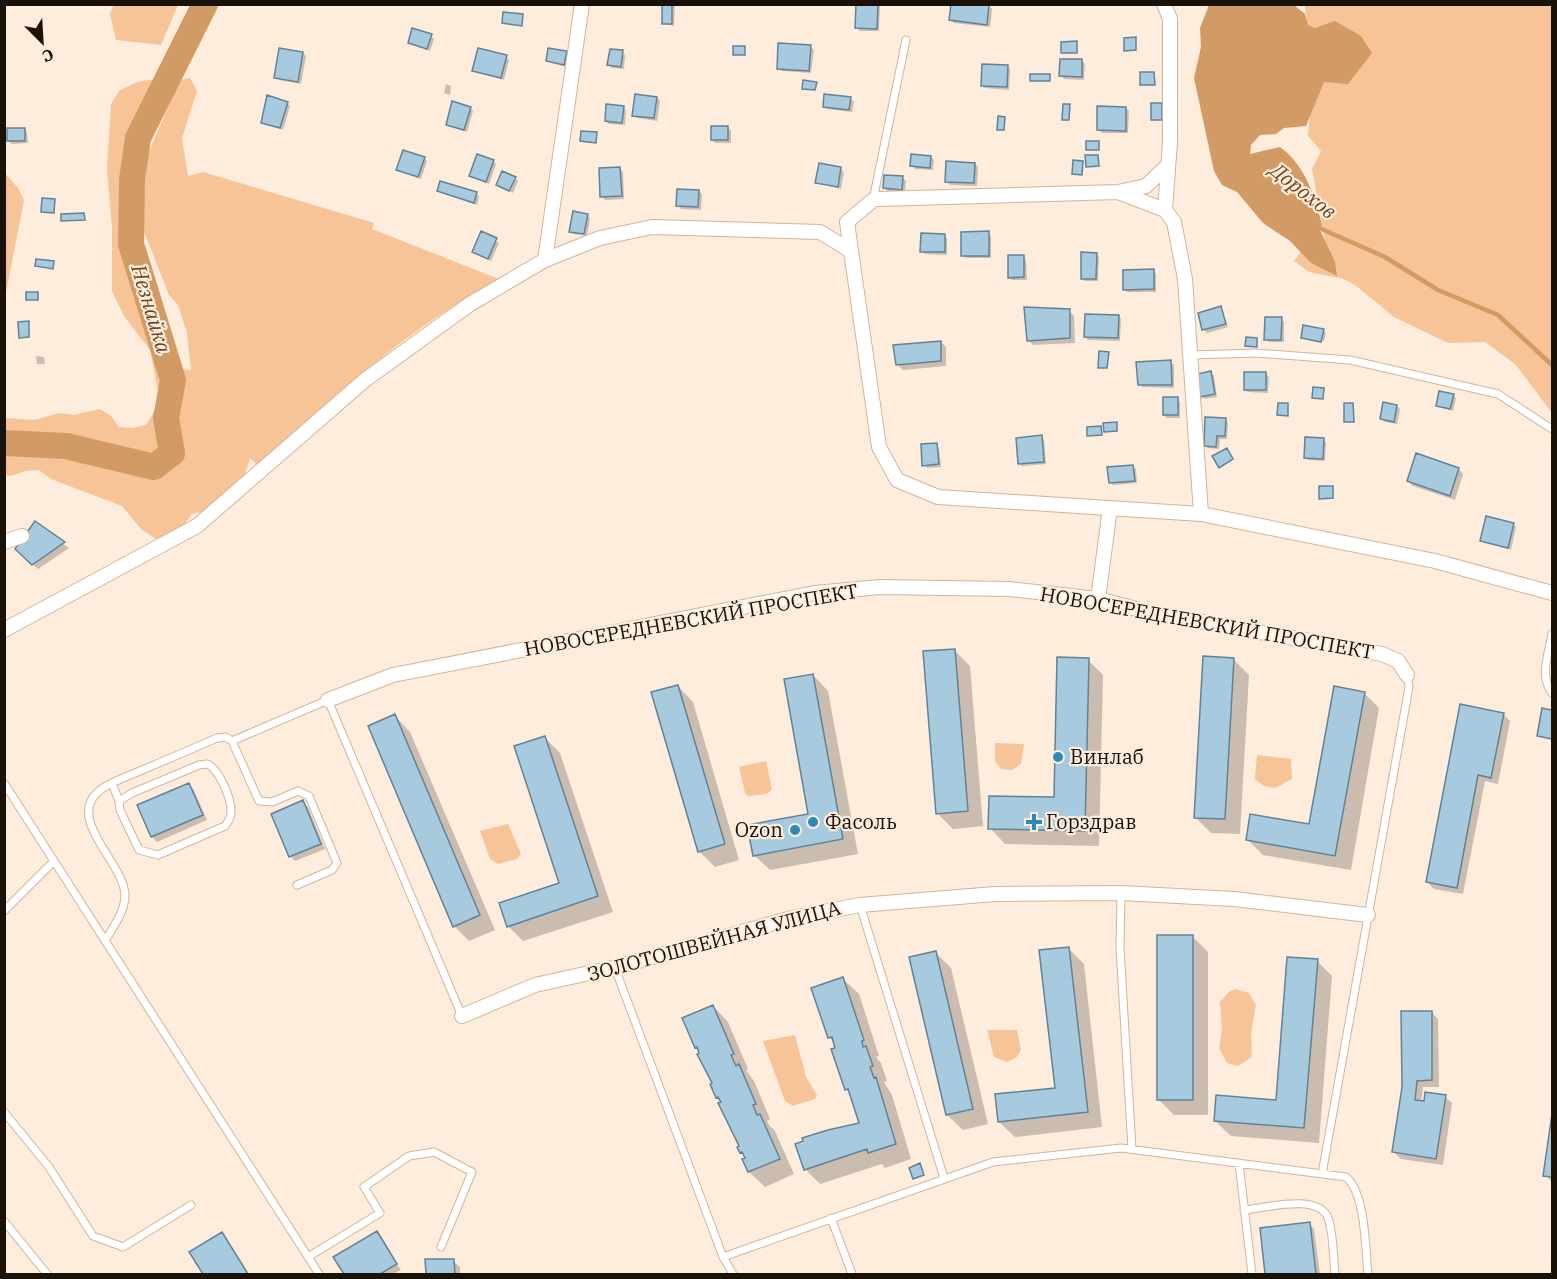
<svg xmlns="http://www.w3.org/2000/svg" width="1557" height="1279" font-family="'IBM Plex Serif',serif">
<rect width="100%" height="100%" fill="#feecdc"/>
<path fill="#f6c496" d="M 114,4 L 178,4 L 178,5 L 161,45 L 116,40 L 110,14 Z
M 1305,5 L 1552,5 L 1552,413 L 1516,365 L 1485,342 L 1448,343 L 1394,317 L 1355,285 L 1344,279 L 1309,272 L 1294,261 L 1306,245 L 1325,240 L 1312,169 L 1321,151 L 1308,136 L 1310,114 L 1324,81 L 1315,28 L 1307,25 Z
M 190,78 L 197,91 L 182,138 L 188,176 L 203,172 L 374,223 L 372,229 L 499,279 C 406,330 335,395 257,465 L 250,458 L 243,481 L 206,511 L 192,514 L 183,526 L 159,541 L 141,529 L 122,506 L 51,479 L 39,470 L 25,471 L 11,476 L 5,475 L 5,418 L 34,420 L 60,413 L 73,415 L 100,409 L 111,416 L 119,427 L 132,428 L 146,425 L 160,402 L 150,350 L 124,316 L 112,291 L 112,228 L 107,169 L 111,104 L 119,91 L 137,82 L 156,79 L 159,92 L 148,113 L 130,210 L 139,245 L 137,274 L 164,324 L 180,369 L 191,370 L 187,333 L 178,305 L 169,295 L 141,224 L 148,154 L 180,80 Z
M 5,173 L 18,188 L 24,200 L 5,298 Z
M 995,743 L 1024,744 L 1021,764 L 1012,770 L 1001,769 L 995,761 Z
M 1257,755 L 1291,759 L 1292,779 L 1275,788 L 1264,786 L 1255,779 Z
M 766,761 L 772,790 L 766,794 L 748,796 L 745,793 L 739,767 Z
M 508,824 L 521,854 L 517,859 L 498,864 L 490,859 L 480,831 Z
M 1235,989 L 1249,993 L 1256,1005 L 1251,1033 L 1252,1057 L 1238,1066 L 1227,1063 L 1219,1048 L 1222,1030 L 1220,1002 L 1229,992 Z
M 987,1030 L 1017,1030 L 1021,1050 L 1017,1057 L 1007,1062 L 994,1057 Z
M 795,1035 L 806,1077 L 817,1095 L 815,1099 L 793,1106 L 785,1101 L 763,1041 Z"/>
<path fill="#d29a65" d="M 1209,5 L 1294,5 L 1305,14 L 1308,25 L 1315,28 L 1335,21 L 1361,36 L 1372,53 L 1348,84 L 1324,82 L 1306,126 L 1284,128 L 1276,134 L 1260,135 L 1251,145 L 1250,154 L 1280,147 C 1305,165 1315,196 1322,225 L 1320,230 L 1335,262 L 1337,276 L 1311,263 L 1290,241 L 1263,223 L 1237,192 L 1222,185 L 1214,171 L 1194,78 L 1201,47 L 1200,28 Z"/>
<path fill="#0003" d="M 664,4 L 675,4 L 674,26 L 663,23 Z
M 857,4 L 880,4 L 879,31 L 860,31 L 857,28 Z
M 989,6 L 992,9 L 990,27 L 954,23 L 951,20 Z
M 431,36 L 434,39 L 430,51 L 410,42 Z
M 811,47 L 814,50 L 811,73 L 782,71 L 779,68 Z
M 566,52 L 569,55 L 567,67 L 547,61 Z
M 622,52 L 625,55 L 624,69 L 612,68 L 609,65 Z
M 303,53 L 306,56 L 301,84 L 279,80 L 276,77 Z
M 506,57 L 509,60 L 504,80 L 474,70 Z
M 1082,61 L 1085,64 L 1084,80 L 1064,79 L 1061,76 Z
M 1007,66 L 1010,69 L 1009,90 L 985,88 L 982,85 Z
M 446,84 L 451,86 L 450,95 L 444,93 Z
M 657,98 L 660,101 L 657,121 L 637,118 L 634,115 Z
M 851,99 L 854,102 L 852,112 L 827,109 L 824,106 Z
M 287,103 L 290,106 L 283,130 L 263,122 Z
M 623,107 L 626,110 L 625,125 L 609,124 L 606,121 Z
M 470,108 L 473,111 L 467,132 L 447,125 Z
M 1126,108 L 1129,111 L 1128,133 L 1102,133 L 1099,130 Z
M 728,128 L 731,131 L 731,143 L 715,143 L 712,140 Z
M 24,129 L 27,132 L 28,143 L 12,144 L 9,141 Z
M 931,157 L 934,160 L 933,170 L 915,169 L 912,166 Z
M 424,158 L 427,161 L 421,179 L 398,169 Z
M 493,161 L 496,164 L 489,184 L 470,176 Z
M 975,164 L 978,167 L 977,186 L 950,185 L 947,182 Z
M 620,169 L 623,172 L 624,199 L 605,200 L 602,197 Z
M 841,169 L 844,172 L 841,189 L 817,183 Z
M 515,178 L 518,181 L 513,193 L 498,185 Z
M 903,178 L 906,181 L 905,192 L 888,191 L 884,188 Z
M 438,191 L 476,193 L 479,196 L 477,205 Z
M 699,191 L 702,194 L 701,210 L 681,209 L 678,206 Z
M 587,215 L 590,218 L 587,236 L 574,234 L 571,231 Z
M 482,233 L 499,243 L 491,261 L 474,252 Z
M 988,233 L 991,236 L 991,258 L 966,258 L 963,255 Z
M 944,235 L 947,238 L 947,255 L 925,254 L 922,251 Z
M 1096,254 L 1099,257 L 1098,281 L 1085,281 L 1082,278 Z
M 1023,257 L 1026,260 L 1027,280 L 1012,280 L 1009,277 Z
M 1153,270 L 1156,274 L 1156,292 L 1127,292 L 1124,289 Z
M 1221,308 L 1228,327 L 1207,333 L 1204,330 Z
M 1069,311 L 1074,316 L 1075,343 L 1033,345 L 1028,340 Z
M 1118,316 L 1121,319 L 1120,341 L 1088,340 L 1085,336 Z
M 1281,319 L 1284,322 L 1284,342 L 1269,342 L 1266,339 Z
M 1323,330 L 1326,333 L 1324,341 L 1302,338 Z
M 941,342 L 946,347 L 946,366 L 903,370 L 898,365 Z
M 36,356 L 44,357 L 45,364 L 37,364 Z
M 1171,362 L 1174,365 L 1174,388 L 1142,387 L 1139,384 Z
M 1211,373 L 1214,376 L 1217,397 L 1205,399 L 1202,396 Z
M 1266,374 L 1269,377 L 1268,393 L 1248,392 L 1245,389 Z
M 1453,395 L 1456,398 L 1453,411 L 1437,405 Z
M 1177,399 L 1180,402 L 1180,418 L 1167,418 L 1164,415 Z
M 1397,406 L 1400,409 L 1397,424 L 1385,422 L 1382,419 Z
M 1225,420 L 1228,423 L 1227,439 L 1220,439 L 1219,449 L 1208,448 L 1205,445 Z
M 1041,437 L 1044,440 L 1046,464 L 1022,466 L 1019,463 Z
M 1323,439 L 1326,442 L 1325,461 L 1308,460 L 1305,457 Z
M 936,445 L 939,448 L 941,467 L 927,468 L 924,465 Z
M 1417,455 L 1459,469 L 1463,474 L 1455,500 L 1413,486 L 1408,481 Z
M 1133,466 L 1136,469 L 1137,483 L 1113,485 L 1110,482 Z
M 35,523 L 69,548 L 38,569 L 17,549 Z
M 1513,524 L 1516,527 L 1511,550 L 1482,541 Z
M 954,650 L 970,666 L 983,826 L 953,829 L 937,813 Z
M 1233,659 L 1249,675 L 1240,834 L 1211,833 L 1195,817 Z
M 1088,660 L 1103,675 L 1099,846 L 1005,844 L 990,828 L 1055,799 Z
M 813,675 L 828,691 L 858,854 L 770,870 L 754,855 L 810,815 Z
M 678,686 L 693,702 L 739,860 L 715,867 L 699,851 Z
M 1364,693 L 1379,708 L 1351,870 L 1263,855 L 1248,840 L 1311,826 Z
M 1503,714 L 1510,721 L 1498,784 L 1485,781 L 1463,894 L 1434,889 L 1427,882 Z
M 395,716 L 410,732 L 495,930 L 469,941 L 454,926 Z
M 545,738 L 560,753 L 613,912 L 523,941 L 508,926 L 561,884 Z
M 189,785 L 194,790 L 207,820 L 157,842 L 152,837 Z
M 303,802 L 308,807 L 325,849 L 295,861 L 290,856 Z
M 1193,937 L 1208,952 L 1208,1115 L 1174,1115 L 1158,1099 Z
M 1069,949 L 1084,964 L 1102,1127 L 1015,1137 L 999,1122 L 1056,1089 Z
M 936,953 L 951,968 L 988,1124 L 963,1130 L 947,1115 Z
M 1317,961 L 1332,976 L 1319,1143 L 1231,1136 L 1215,1121 L 1277,1101 Z
M 843,979 L 859,994 L 879,1056 L 876,1057 L 881,1063 L 887,1081 L 884,1082 L 892,1095 L 911,1159 L 885,1168 L 882,1164 L 820,1184 L 805,1169 L 861,1124 L 852,1095 L 846,1089 L 835,1044 L 829,1037 Z
M 713,1006 L 728,1022 L 748,1069 L 746,1070 L 754,1081 L 770,1119 L 767,1121 L 769,1125 L 775,1131 L 794,1174 L 765,1187 L 749,1172 L 744,1159 L 747,1158 L 717,1097 L 702,1053 L 696,1047 Z
M 1431,1012 L 1438,1019 L 1439,1087 L 1423,1087 L 1421,1102 L 1445,1097 L 1452,1103 L 1443,1165 L 1401,1159 L 1394,1152 Z
M 1552,1122 L 1552,1182 L 1545,1175 Z
M 1310,1224 L 1314,1229 L 1320,1274 L 1266,1274 L 1261,1229 Z
M 376,1233 L 401,1270 L 392,1274 L 346,1274 L 336,1258 Z
M 221,1234 L 228,1241 L 249,1274 L 205,1274 L 191,1252 Z
M 427,1261 L 453,1261 L 460,1267 L 460,1274 L 427,1274 Z"/>
<g fill="none" stroke-linecap="round" stroke-linejoin="round">
<path stroke="#d29a65" stroke-width="4.5" d="M 1317,227 L 1385,257 L 1438,290 L 1498,315 L 1552,365"/>
<path stroke="#d29a65" stroke-width="26" d="M 4,443 L 66,446 L 154,467 L 172,453 L 166,418 L 173,380 L 131,244 L 132,180 L 138,138 L 205,4"/>
</g>
<path fill="#a7cadf" stroke="#628296" stroke-width="1.5" d="M 662,4 L 672,4 L 672,24 L 662,24 Z
M 856,4 L 878,4 L 877,29 L 855,28 Z
M 951,4 L 989,4 L 987,25 L 949,20 Z
M 503,12 L 523,14 L 522,26 L 502,23 Z
M 412,28 L 432,34 L 427,49 L 408,43 Z
M 1136,37 L 1136,50 L 1124,51 L 1124,38 Z
M 1077,41 L 1077,53 L 1061,53 L 1061,42 Z
M 778,43 L 811,45 L 809,71 L 777,69 Z
M 733,46 L 745,46 L 745,55 L 733,55 Z
M 279,48 L 303,52 L 298,82 L 274,78 Z
M 478,48 L 507,55 L 501,78 L 472,71 Z
M 548,48 L 567,51 L 564,65 L 546,61 Z
M 610,49 L 623,50 L 621,67 L 607,65 Z
M 1060,59 L 1082,59 L 1082,77 L 1059,76 Z
M 982,64 L 1008,65 L 1007,87 L 981,86 Z
M 1140,72 L 1154,72 L 1155,85 L 1140,85 Z
M 1030,74 L 1050,74 L 1050,81 L 1030,81 Z
M 803,80 L 817,82 L 815,90 L 802,89 Z
M 635,94 L 657,97 L 654,118 L 632,116 Z
M 824,94 L 851,97 L 849,110 L 823,107 Z
M 267,95 L 288,102 L 280,128 L 261,123 Z
M 452,101 L 471,107 L 464,130 L 446,125 Z
M 1151,103 L 1162,103 L 1162,120 L 1151,120 Z
M 606,104 L 624,106 L 622,123 L 605,121 Z
M 1063,104 L 1070,104 L 1069,120 L 1062,120 Z
M 1097,106 L 1126,107 L 1126,131 L 1097,130 Z
M 998,116 L 1005,117 L 1004,130 L 997,130 Z
M 711,126 L 728,126 L 728,140 L 711,140 Z
M 7,128 L 25,128 L 25,141 L 7,141 Z
M 581,131 L 597,132 L 596,143 L 580,141 Z
M 1086,141 L 1099,141 L 1099,150 L 1086,150 Z
M 403,150 L 425,157 L 418,177 L 396,170 Z
M 477,154 L 494,160 L 486,182 L 469,176 Z
M 911,154 L 931,156 L 930,168 L 910,166 Z
M 1085,155 L 1098,155 L 1099,166 L 1086,167 Z
M 1073,160 L 1083,161 L 1082,175 L 1072,174 Z
M 946,161 L 975,163 L 974,183 L 945,182 Z
M 819,163 L 841,167 L 838,187 L 815,183 Z
M 620,167 L 622,196 L 600,197 L 599,168 Z
M 502,171 L 516,177 L 509,191 L 496,185 Z
M 884,175 L 903,176 L 902,190 L 883,188 Z
M 440,181 L 477,192 L 474,203 L 437,191 Z
M 677,189 L 699,190 L 698,207 L 676,206 Z
M 42,198 L 55,199 L 54,213 L 41,212 Z
M 573,211 L 588,214 L 584,234 L 569,232 Z
M 84,213 L 85,220 L 61,221 L 61,214 Z
M 481,231 L 497,238 L 488,259 L 472,252 Z
M 989,231 L 989,256 L 961,256 L 961,232 Z
M 921,233 L 945,234 L 945,252 L 920,252 Z
M 1081,252 L 1097,253 L 1096,279 L 1081,279 Z
M 1008,255 L 1024,255 L 1024,277 L 1008,278 Z
M 36,259 L 54,261 L 53,269 L 35,266 Z
M 1154,269 L 1154,289 L 1123,290 L 1123,270 Z
M 26,292 L 38,292 L 38,300 L 26,300 Z
M 1221,306 L 1226,324 L 1202,330 L 1198,313 Z
M 1024,307 L 1070,309 L 1070,338 L 1027,341 Z
M 1085,314 L 1119,315 L 1118,338 L 1084,337 Z
M 1265,317 L 1282,317 L 1281,340 L 1264,340 Z
M 29,321 L 29,337 L 19,338 L 18,322 Z
M 1303,325 L 1324,329 L 1321,342 L 1301,338 Z
M 1246,337 L 1257,338 L 1257,347 L 1245,346 Z
M 941,341 L 941,361 L 896,365 L 893,345 Z
M 1099,351 L 1109,352 L 1107,368 L 1098,368 Z
M 1171,360 L 1172,385 L 1138,385 L 1136,362 Z
M 1211,371 L 1215,394 L 1200,397 L 1197,374 Z
M 1244,372 L 1266,372 L 1266,390 L 1244,390 Z
M 1313,387 L 1324,388 L 1323,399 L 1312,398 Z
M 1439,391 L 1454,394 L 1450,409 L 1436,406 Z
M 1163,397 L 1178,397 L 1178,415 L 1163,415 Z
M 1383,402 L 1397,405 L 1394,422 L 1380,419 Z
M 1278,403 L 1288,403 L 1288,416 L 1277,415 Z
M 1344,403 L 1353,403 L 1354,422 L 1344,422 Z
M 1205,417 L 1226,418 L 1225,436 L 1217,436 L 1216,447 L 1204,446 Z
M 1117,422 L 1117,431 L 1104,432 L 1103,423 Z
M 1101,426 L 1102,435 L 1087,436 L 1087,427 Z
M 1042,435 L 1044,462 L 1018,464 L 1016,438 Z
M 1305,437 L 1324,438 L 1323,459 L 1304,458 Z
M 937,443 L 939,464 L 922,466 L 921,444 Z
M 1227,448 L 1233,459 L 1219,468 L 1212,456 Z
M 1416,453 L 1459,468 L 1450,496 L 1407,481 Z
M 1133,465 L 1135,481 L 1109,483 L 1107,467 Z
M 1319,486 L 1333,486 L 1333,498 L 1319,499 Z
M 1486,516 L 1514,523 L 1508,548 L 1480,541 Z
M 35,521 L 65,542 L 32,565 L 15,549 Z
M 955,649 L 968,811 L 936,814 L 923,651 Z
M 1203,656 L 1234,658 L 1225,819 L 1194,818 Z
M 1057,657 L 1089,658 L 1085,831 L 988,829 L 989,796 L 1054,797 Z
M 813,674 L 843,839 L 753,856 L 747,825 L 808,814 L 784,679 Z
M 678,685 L 725,844 L 698,852 L 651,692 Z
M 1334,686 L 1365,692 L 1335,856 L 1246,840 L 1250,814 L 1309,824 Z
M 1460,704 L 1504,713 L 1491,778 L 1478,775 L 1457,888 L 1426,882 Z
M 1542,708 L 1552,710 L 1552,739 L 1537,736 Z
M 395,714 L 480,915 L 453,927 L 368,726 Z
M 545,736 L 598,896 L 507,927 L 499,903 L 559,883 L 514,746 Z
M 189,783 L 203,815 L 151,837 L 137,805 Z
M 303,800 L 321,844 L 289,857 L 271,814 Z
M 1157,935 L 1193,935 L 1193,1100 L 1157,1100 Z
M 1069,947 L 1088,1112 L 998,1122 L 995,1094 L 1055,1088 L 1039,950 Z
M 936,951 L 973,1109 L 946,1115 L 909,957 Z
M 1287,957 L 1318,959 L 1304,1128 L 1214,1121 L 1216,1095 L 1276,1100 Z
M 843,977 L 864,1040 L 862,1041 L 863,1047 L 866,1046 L 873,1066 L 870,1067 L 874,1078 L 876,1077 L 896,1144 L 868,1153 L 867,1149 L 804,1170 L 795,1144 L 803,1141 L 802,1138 L 828,1130 L 859,1123 L 848,1089 L 845,1090 L 831,1049 L 835,1048 L 832,1037 L 828,1038 L 811,988 Z
M 713,1005 L 734,1054 L 731,1055 L 736,1066 L 739,1064 L 756,1104 L 753,1105 L 757,1115 L 760,1114 L 780,1159 L 748,1172 L 742,1159 L 745,1158 L 742,1152 L 740,1153 L 737,1147 L 739,1146 L 718,1103 L 721,1102 L 718,1097 L 716,1098 L 710,1084 L 712,1083 L 697,1054 L 699,1053 L 697,1047 L 695,1048 L 682,1018 Z
M 1401,1011 L 1432,1011 L 1432,1080 L 1417,1081 L 1415,1100 L 1424,1101 L 1425,1092 L 1446,1095 L 1436,1159 L 1392,1152 L 1402,1087 Z
M 1552,1114 L 1552,1177 L 1543,1176 Z
M 920,1163 L 924,1175 L 913,1179 L 909,1168 Z
M 1310,1222 L 1316,1274 L 1265,1274 L 1260,1228 Z
M 377,1231 L 397,1264 L 380,1274 L 344,1274 L 333,1257 Z
M 222,1232 L 248,1274 L 203,1274 L 189,1252 Z
M 425,1259 L 454,1259 L 455,1274 L 426,1274 Z"/>
<g fill="none" stroke-linecap="round" stroke-linejoin="round">
<g stroke="#d1b59b" stroke-width="9">
<path id="lane" d="M 873,200 L 906,40
M 1191,355 L 1255,353 L 1350,360 L 1498,394 L 1552,429
M 1552,634 C 1549,652 1539,677 1552,693
M 207,764 C 219,769 232,799 231,813 C 231,818 228,822 225,826 L 158,855 L 139,850 L 120,810 L 119,801 L 132,793 L 199,765 Z
M 4,783 L 54,861 L 4,911
M 112,783 L 119,801
M 54,861 L 319,1274
M 297,885 L 332,870 L 337,863 L 309,796 L 298,791 L 272,802 L 259,801 L 232,741 L 328,700 L 462,1016
M 1121,893 L 1120,948 L 1132,1149
M 860,905 L 944,1178
M 105,941 C 113,927 125,912 125,895 C 124,862 61,816 103,788 C 114,781 128,776 140,771 C 166,760 192,749 217,738 L 226,737 L 232,741
M 615,968 L 723,1257 L 733,1274
M 4,1112 L 49,1167 L 93,1236 L 123,1247 L 191,1205
M 1239,1163 L 1252,1274
M 1322,1174 L 1409,687 L 1407,675
M 1244,1210 C 1265,1208 1319,1193 1328,1218 C 1334,1235 1333,1257 1335,1274
M 831,1218 L 852,1274
M 4,1221 L 47,1274
M 308,1257 L 380,1213 L 364,1187 L 409,1156 L 434,1152 L 472,1172 L 441,1247
M 723,1257 L 993,1162 L 1121,1148 L 1346,1177 C 1366,1194 1365,1248 1368,1274"/>
</g>
<g stroke="#d1b59b" stroke-width="16">
<path id="street" d="M 1164,4 L 1170,19 L 1170,142 L 1165,210
M 1118,192 L 1146,186 L 1167,166
M 851,251 L 847,222 L 873,200 L 878,199 L 1118,192 L 1165,210 L 1174,222 L 1185,279 L 1201,514
M 545,260 L 582,4
M 4,542 L 22,536
M 1098,599 L 1110,508
M 4,630 L 197,526 L 365,380 L 470,304 L 545,260 L 600,238 L 652,227 L 820,232 L 851,251 L 879,447 L 897,480 L 938,497 L 1201,514 L 1435,561 L 1552,593
M 328,700 L 393,675 L 815,593 L 880,587 L 1009,589 L 1098,599 L 1148,612 L 1382,654 L 1398,661 L 1407,675
M 462,1016 L 535,985 L 621,966 L 792,918 L 860,905 L 995,894 L 1121,893 L 1234,899 L 1368,915"/>
</g>
<use href="#lane" stroke="#fff" stroke-width="7"/>
<use href="#street" stroke="#fff" stroke-width="14"/>
</g>
<g fill="#2f89b6" stroke="#feecdc" stroke-width="2">
<circle cx="1058" cy="757" r="6"/>
<circle cx="813" cy="822" r="6"/>
<path d="M1031 813h6v6h6v6h-6v6h-6v-6h-6v-6h6z"/>
<circle cx="795" cy="830" r="6"/>
</g>
<g text-anchor="middle" stroke-width="4.5" stroke-linejoin="round" paint-order="stroke">
<g font-size="20" fill="#1a1108" stroke="#feecdc">
<text transform="translate(691 620) rotate(-10)" y="7">НОВОСЕРЕДНЕВСКИЙ ПРОСПЕКТ</text>
<text transform="translate(1207 623) rotate(10)" y="7">НОВОСЕРЕДНЕВСКИЙ ПРОСПЕКТ</text>
<text transform="translate(714 941) rotate(-15)" y="7">ЗОЛОТОШВЕЙНАЯ УЛИЦА</text>
</g>
<g font-size="20" fill="#1a1108" stroke="#feecdc" text-anchor="start">
<text x="1070" y="764">Винлаб</text>
<text x="825" y="829">Фасоль</text>
<text x="1046" y="829">Горздрав</text>
<text x="783" y="837" text-anchor="end">Ozon</text>
</g>
<g font-size="21" font-style="italic" fill="#6d461f" stroke="#feecdc">
<text transform="translate(1303 191) rotate(38)" y="7">Дорохов</text>
<text transform="translate(151 309) rotate(73)" y="7">Незнайка</text>
</g>
</g>
<rect width="1557" height="1279" fill="none" stroke="#1a1108" stroke-width="12"/>
<g transform="translate(42 42) rotate(156)" stroke="#feecdc" stroke-width="4.5" paint-order="stroke">
<path d="M0-4.5L10 22L0 15L-10 22Z" fill="#1a1108"/>
<text y="-9" font-size="16" font-weight="bold" text-anchor="middle" fill="#1a1108">С</text>
</g>
</svg>
